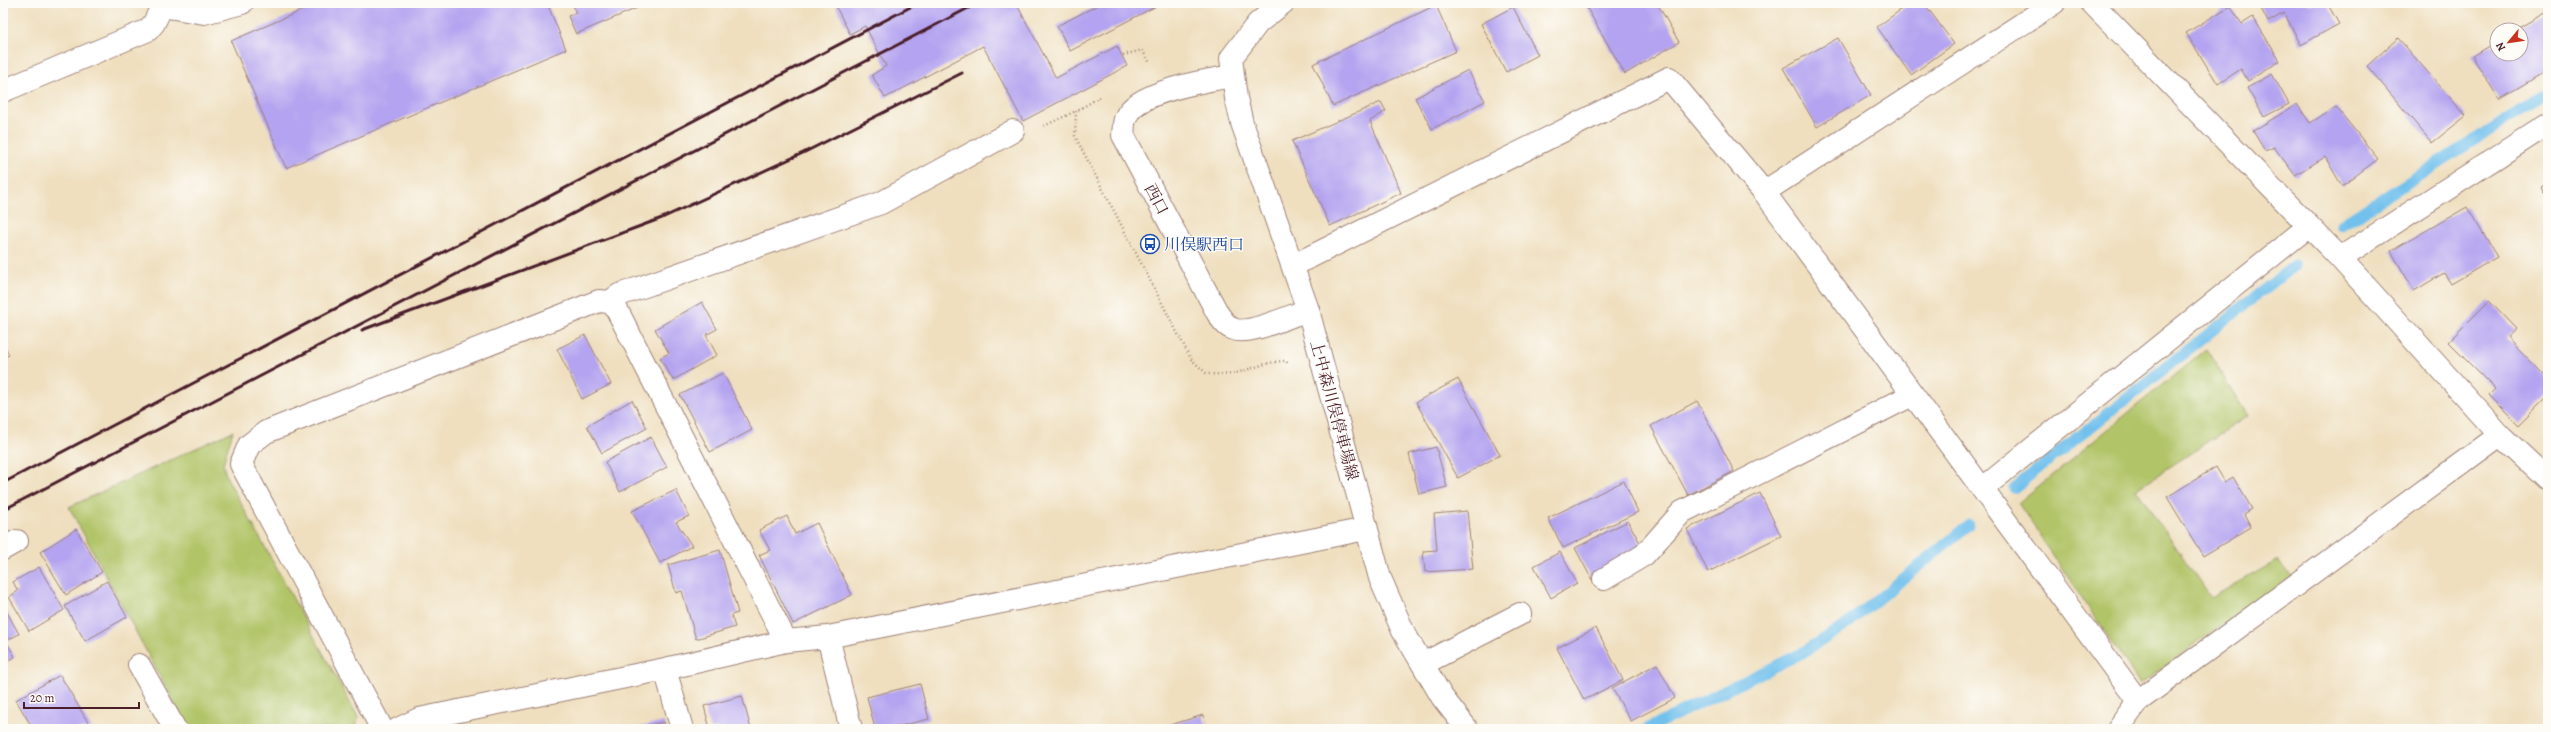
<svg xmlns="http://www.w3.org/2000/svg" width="2551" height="732" font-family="Alegreya,'Noto Serif JP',serif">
<rect width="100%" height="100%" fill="#fdfcf7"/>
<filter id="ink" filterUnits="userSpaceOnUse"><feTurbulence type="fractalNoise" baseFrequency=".025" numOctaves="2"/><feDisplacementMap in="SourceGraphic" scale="8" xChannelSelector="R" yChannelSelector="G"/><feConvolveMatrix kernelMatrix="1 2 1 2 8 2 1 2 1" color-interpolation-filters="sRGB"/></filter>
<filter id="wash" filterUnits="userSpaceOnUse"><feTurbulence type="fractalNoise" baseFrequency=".012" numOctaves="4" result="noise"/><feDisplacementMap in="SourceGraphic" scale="16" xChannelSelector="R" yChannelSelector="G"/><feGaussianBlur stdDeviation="0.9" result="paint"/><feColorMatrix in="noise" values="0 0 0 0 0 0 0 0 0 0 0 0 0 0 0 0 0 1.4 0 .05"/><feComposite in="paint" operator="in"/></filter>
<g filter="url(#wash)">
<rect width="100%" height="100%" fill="#efdfbf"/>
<path fill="#b1c468" stroke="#7e724a" d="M 2206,349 L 2248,416 L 2136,489 L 2211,598 L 2278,560 L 2291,577 L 2140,684 L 2018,503 Z
M 233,431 L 223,464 L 226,476 L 358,717 L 356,729 L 188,729 L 69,507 Z"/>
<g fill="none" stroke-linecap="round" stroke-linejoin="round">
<path stroke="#72c1ed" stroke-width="11" d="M 2341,225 L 2548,93
M 2014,488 L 2295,265
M 1647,729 L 1802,653 L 1846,625 L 1969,525"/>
</g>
<g id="blocks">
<path fill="#b3a3f0" d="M 319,3 L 547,3 L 566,49 L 286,168 L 231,41 Z
M 572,3 L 649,3 L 576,34 L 568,16 L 576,13 Z
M 842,3 L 1016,3 L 1056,78 L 1117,46 L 1127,66 L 1023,121 L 983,46 L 885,98 L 872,75 L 886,66 L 865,26 L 850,34 L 836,7 Z
M 1102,3 L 1162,3 L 1070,51 L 1057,26 Z
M 1584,3 L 1657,3 L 1679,42 L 1625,74 Z
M 1910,3 L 1924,3 L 1954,44 L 1911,75 L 1877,27 Z
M 2258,3 L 2327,3 L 2339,24 L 2301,45 L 2284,13 L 2268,22 Z
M 1436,5 L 1456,51 L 1333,106 L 1313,64 Z
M 2230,6 L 2242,24 L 2253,17 L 2280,61 L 2248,81 L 2241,69 L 2218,84 L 2186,33 Z
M 1513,7 L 1538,55 L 1506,72 L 1481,24 Z
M 2548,11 L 2548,70 L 2499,99 L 2472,56 L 2497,41 L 2497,54 L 2521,54 L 2521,30 L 2515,30 Z
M 1838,38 L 1871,95 L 1817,127 L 1783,68 Z
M 2398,38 L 2466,116 L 2432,143 L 2367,66 Z
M 1468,70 L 1485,101 L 1432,129 L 1415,98 Z
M 2272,74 L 2289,104 L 2264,117 L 2247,88 Z
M 1381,102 L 1386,111 L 1370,121 L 1401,193 L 1330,226 L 1292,141 Z
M 2297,104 L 2310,123 L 2336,107 L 2378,159 L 2342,186 L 2325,157 L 2295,175 L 2274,147 L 2265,151 L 2253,131 Z
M 2548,183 L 2548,199 L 2541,187 Z
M 2467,207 L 2497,257 L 2451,284 L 2444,273 L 2414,291 L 2391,251 Z
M 2489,301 L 2516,329 L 2507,337 L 2548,379 L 2548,396 L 2519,425 L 2489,395 L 2495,389 L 2448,342 Z
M 702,302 L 717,329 L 706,335 L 717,355 L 673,380 L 660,358 L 669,353 L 655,329 Z
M 585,335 L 611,384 L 582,399 L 557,349 Z
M 3,342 L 9,355 L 3,358 Z
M 723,373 L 752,430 L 710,452 L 680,395 Z
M 1458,379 L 1500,455 L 1458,478 L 1416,402 Z
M 632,400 L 647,428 L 602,453 L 587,426 Z
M 1697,401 L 1734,471 L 1688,495 L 1651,426 Z
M 651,437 L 667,467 L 620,492 L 605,462 Z
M 1436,447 L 1447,487 L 1419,494 L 1409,454 Z
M 2216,467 L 2225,482 L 2233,477 L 2252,509 L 2244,514 L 2251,527 L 2203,556 L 2167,497 Z
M 1624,481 L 1638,512 L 1563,548 L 1548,518 Z
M 676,490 L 689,516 L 676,522 L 692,546 L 660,563 L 632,511 Z
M 1760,493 L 1781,536 L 1708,572 L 1687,529 Z
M 1467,511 L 1473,569 L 1425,572 L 1423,551 L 1437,550 L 1434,514 Z
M 787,516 L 795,534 L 817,523 L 852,595 L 793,624 L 759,555 L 770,550 L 759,530 Z
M 1628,521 L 1645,552 L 1592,580 L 1575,548 Z
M 76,529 L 102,572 L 66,595 L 40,552 Z
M 720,550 L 738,613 L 731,615 L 735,627 L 696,639 L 682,591 L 676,593 L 668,565 Z
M 1560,552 L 1577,583 L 1551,598 L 1534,566 Z
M 39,567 L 64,610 L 29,631 L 9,597 L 18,591 L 13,582 Z
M 107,581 L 127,617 L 85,641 L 65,606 Z
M 3,605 L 19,634 L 6,641 L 15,657 L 3,664 Z
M 1596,628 L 1623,680 L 1584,700 L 1557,648 Z
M 1657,664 L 1675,698 L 1631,721 L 1612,688 Z
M 60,675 L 92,729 L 33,729 L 16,700 Z
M 920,684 L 929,719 L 888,729 L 875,729 L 867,697 Z
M 742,696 L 751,729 L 710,729 L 704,706 Z
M 1203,715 L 1208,729 L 1157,729 Z
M 664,722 L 666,729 L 635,729 L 635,728 Z"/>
</g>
</g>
<g filter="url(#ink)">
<use href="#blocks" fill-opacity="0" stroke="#9c7f75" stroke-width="1"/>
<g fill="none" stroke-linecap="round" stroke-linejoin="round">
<g stroke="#9c7f75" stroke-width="24">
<path id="minor" d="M 2092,3 L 2340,258 L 2500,435 L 2548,480
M 162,6 L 204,13 L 242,3
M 1232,76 C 1208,80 1135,92 1126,117 C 1123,122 1124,130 1123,135 L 1218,314 C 1222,320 1226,326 1233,329 C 1248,336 1292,315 1308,310
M 3,91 L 148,30 L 154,23 L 162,6 L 161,3
M 1764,192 L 2054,3
M 2340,258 L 2548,124
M 1294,265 L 1669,78 L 1764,192 L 2138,701
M 610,302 L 616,308 L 786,641
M 1982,489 L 2309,226
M 3,549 L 17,541
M 1604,579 L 1644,555 L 1682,512 L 1912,395
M 828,637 L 851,729
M 1423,664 L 1520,614
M 139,665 L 175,729
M 665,669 L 682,729
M 382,729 L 241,464 L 249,445 L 266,432 L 599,301 L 610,302 L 619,295 L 881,203 L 1013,131
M 398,729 L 419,719 L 665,669 L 786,641 L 828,637 L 1366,529
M 2118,729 L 2138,701 L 2500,435"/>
</g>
<g stroke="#9c7f75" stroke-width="24">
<path id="major" d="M 1283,3 L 1258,23 L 1231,58 L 1236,98 L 1242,123 L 1308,310 L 1380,578 L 1403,631 L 1442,697 L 1467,729"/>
</g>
<path stroke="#9c7f75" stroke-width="2.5" stroke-dasharray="1 3" stroke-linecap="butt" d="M 1123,55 L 1142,50 L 1150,63
M 1100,97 L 1076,111 L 1075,136 L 1191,359 L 1207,374 C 1215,374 1224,375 1232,374 C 1250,370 1267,361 1286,361 L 1288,364
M 1044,126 L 1076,111"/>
<use href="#minor" stroke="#fff" stroke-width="22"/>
<use href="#major" stroke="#fff" stroke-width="22"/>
<path stroke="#4a1f2b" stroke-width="3" d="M 362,330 L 662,218 L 803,153 L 962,73
M 3,483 L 918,3
M 3,510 L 978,3"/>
</g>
</g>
<defs>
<g id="bus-ring" transform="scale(1)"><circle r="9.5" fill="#fdfcf7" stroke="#1a4fb4" stroke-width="1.5"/><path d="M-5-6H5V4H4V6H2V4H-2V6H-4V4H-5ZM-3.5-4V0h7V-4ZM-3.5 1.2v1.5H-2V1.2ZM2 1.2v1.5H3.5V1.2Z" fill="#1a4fb4"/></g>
</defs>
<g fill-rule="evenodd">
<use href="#bus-ring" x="1150" y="244"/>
</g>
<g text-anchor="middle" stroke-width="3" stroke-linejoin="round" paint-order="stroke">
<g font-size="16" fill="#4a1f2b" stroke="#fdfcf7">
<text transform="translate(1157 199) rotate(62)" y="6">西口</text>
<text transform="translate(1335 410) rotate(75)" y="6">上中森川俣停車場線</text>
</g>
<g font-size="16" fill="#164399" stroke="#fdfcf7" text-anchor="start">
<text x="1164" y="250">川俣駅西口</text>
</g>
</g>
<rect width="2551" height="732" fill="none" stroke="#fdfcf7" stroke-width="16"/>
<g transform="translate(2509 42) rotate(241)"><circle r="19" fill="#fdfcf7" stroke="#b5a4a5"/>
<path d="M0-3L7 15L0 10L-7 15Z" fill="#c8321e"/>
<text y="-6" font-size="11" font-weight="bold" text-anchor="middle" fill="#4a1f2b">N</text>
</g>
<path d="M24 702v6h115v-6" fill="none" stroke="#4a1f2b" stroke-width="2"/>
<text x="30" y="702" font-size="12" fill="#4a1f2b" stroke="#fdfcf7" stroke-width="3" paint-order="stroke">20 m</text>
</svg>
